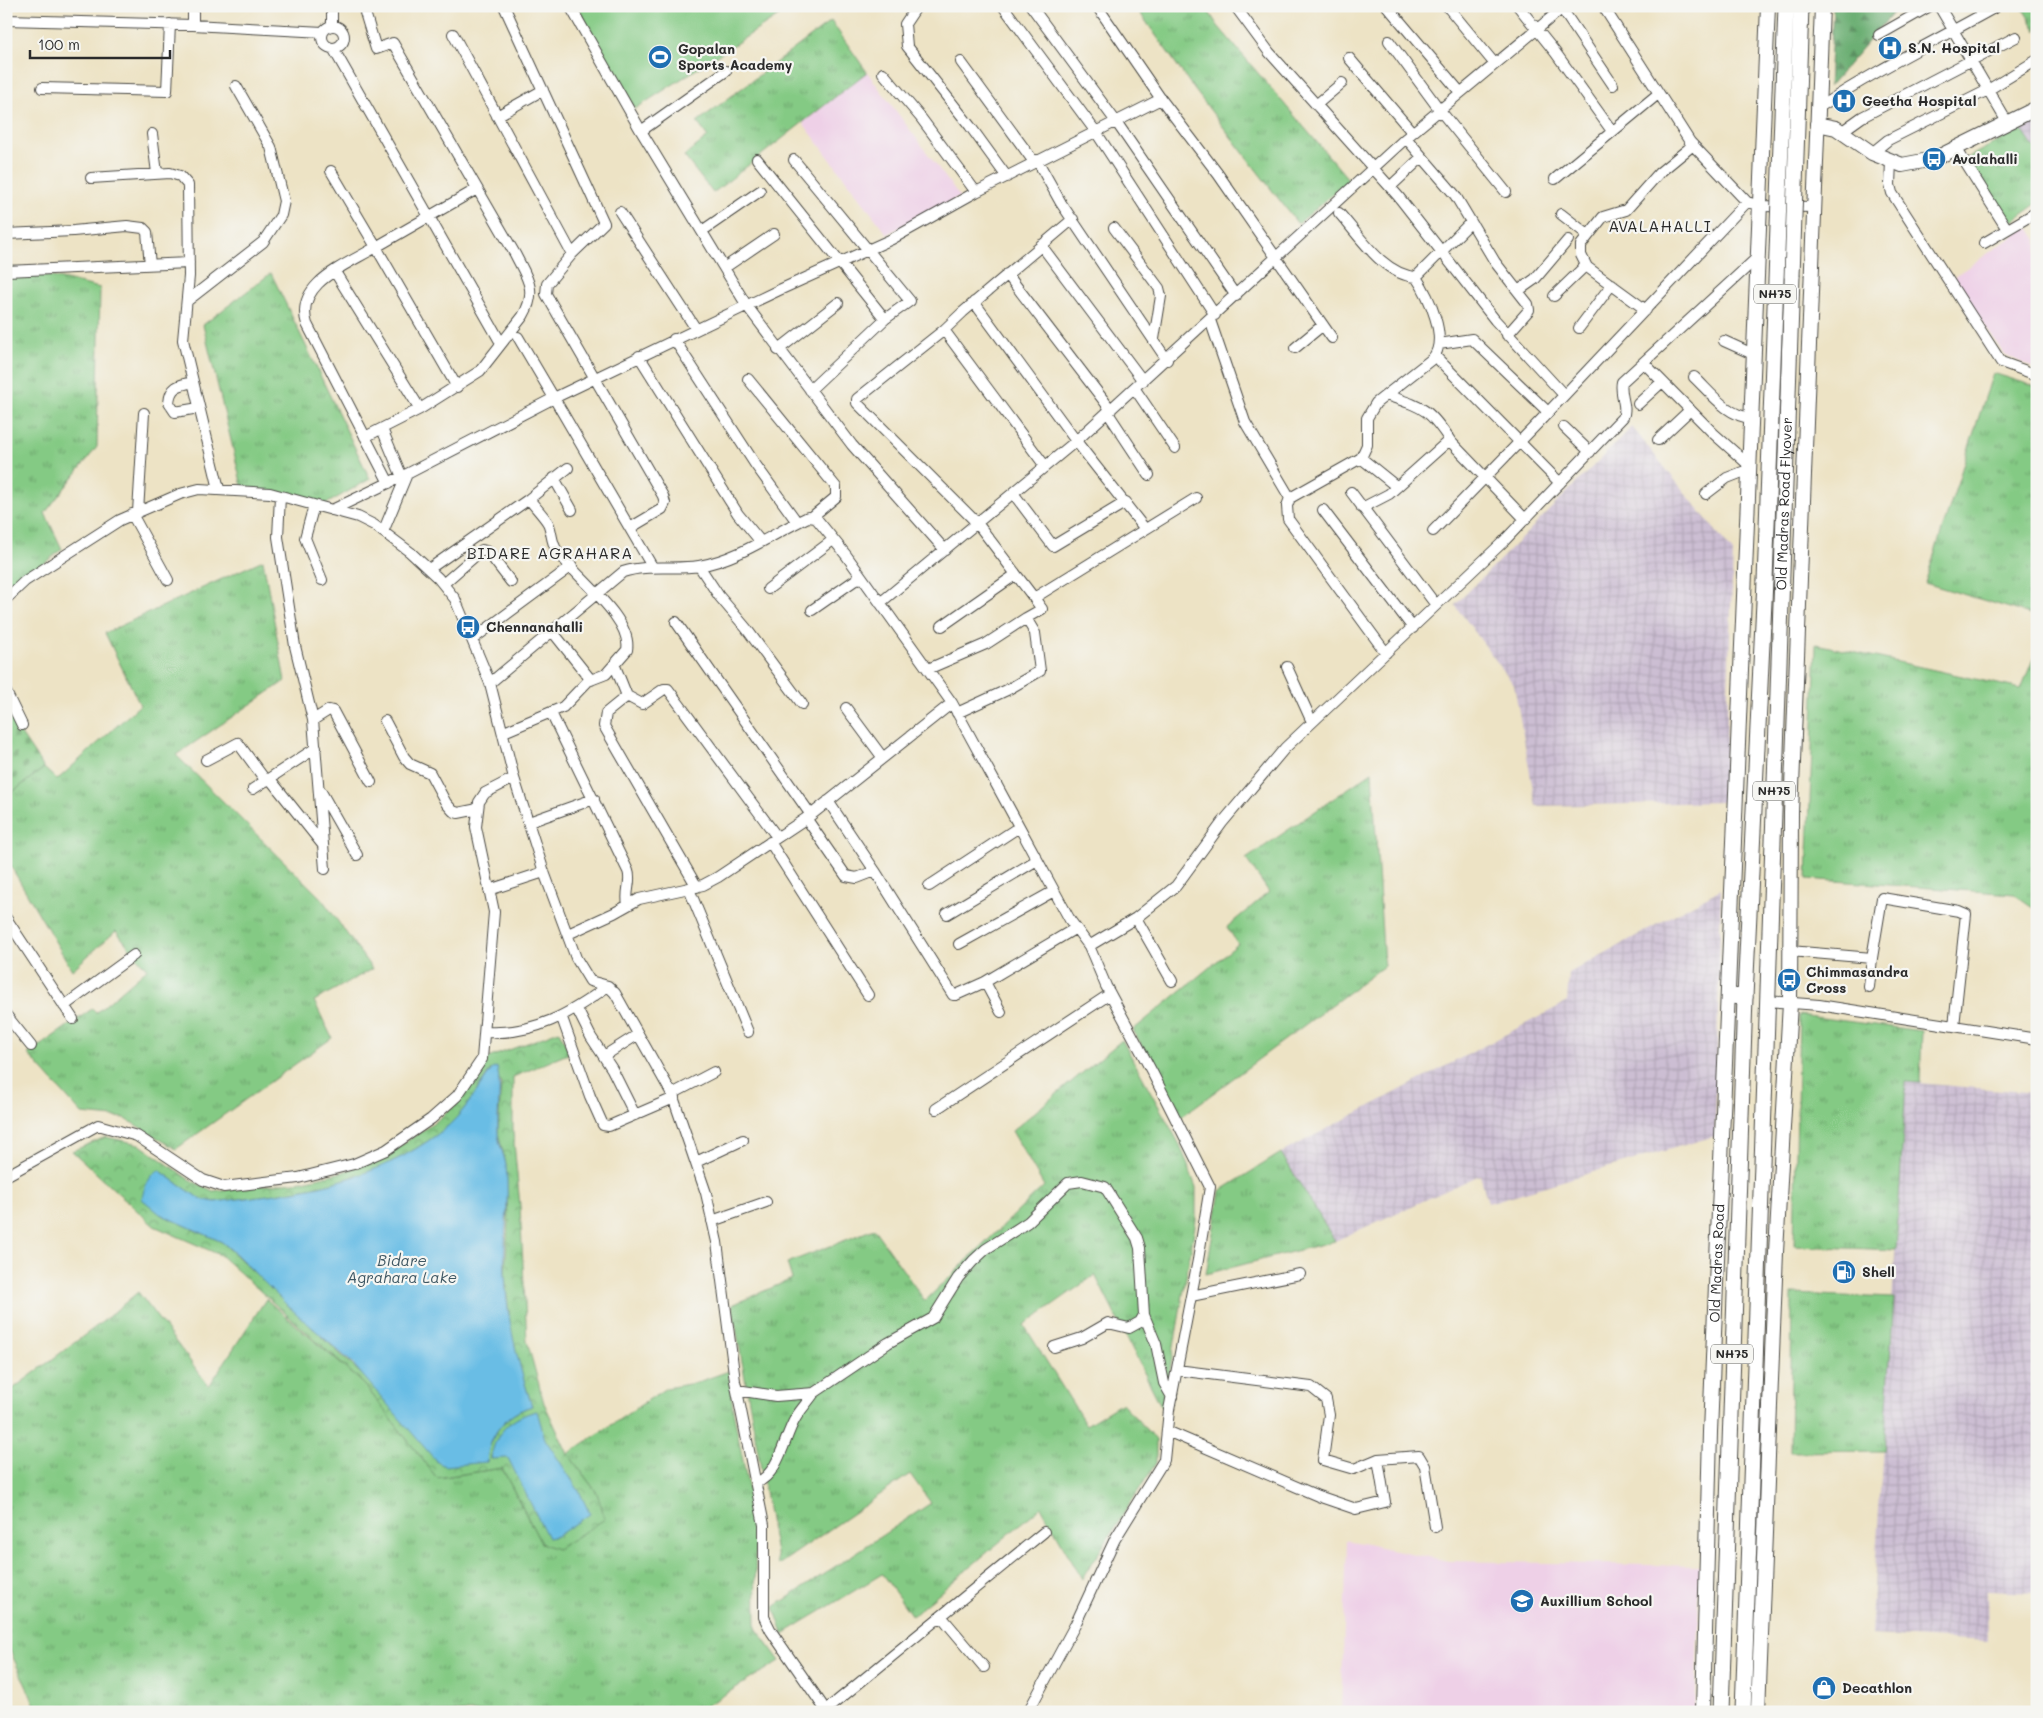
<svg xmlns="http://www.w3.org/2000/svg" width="2043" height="1718" font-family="Mali,sans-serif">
<defs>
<pattern id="industrial-grid" width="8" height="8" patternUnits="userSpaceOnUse" patternTransform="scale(1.25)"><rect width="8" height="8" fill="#ccbed3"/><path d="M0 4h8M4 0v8" fill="none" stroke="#afa3b5"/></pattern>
<pattern id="grass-tufts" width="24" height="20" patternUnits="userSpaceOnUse" patternTransform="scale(1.25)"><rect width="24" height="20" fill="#84ca84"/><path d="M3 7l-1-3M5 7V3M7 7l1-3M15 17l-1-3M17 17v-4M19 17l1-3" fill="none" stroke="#6ca46c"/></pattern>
<pattern id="forest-firs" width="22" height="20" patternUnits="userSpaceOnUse" patternTransform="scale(1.25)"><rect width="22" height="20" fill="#6bae72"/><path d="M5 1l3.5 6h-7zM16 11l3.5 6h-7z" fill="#588e5e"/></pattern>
<pattern id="cemetery-stones" width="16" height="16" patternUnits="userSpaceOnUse" patternTransform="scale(1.25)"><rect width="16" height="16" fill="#84ca84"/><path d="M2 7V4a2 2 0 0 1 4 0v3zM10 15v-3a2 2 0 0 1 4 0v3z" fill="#6ca46c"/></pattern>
<pattern id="park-crowns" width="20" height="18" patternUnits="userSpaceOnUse" patternTransform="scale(1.25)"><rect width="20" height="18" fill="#84ca84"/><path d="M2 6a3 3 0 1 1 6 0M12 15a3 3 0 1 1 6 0" fill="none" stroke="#6ca46c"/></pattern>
</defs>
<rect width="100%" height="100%" fill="#f6f6f2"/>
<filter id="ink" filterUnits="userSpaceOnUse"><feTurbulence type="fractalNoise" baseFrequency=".02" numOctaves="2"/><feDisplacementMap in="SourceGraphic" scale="10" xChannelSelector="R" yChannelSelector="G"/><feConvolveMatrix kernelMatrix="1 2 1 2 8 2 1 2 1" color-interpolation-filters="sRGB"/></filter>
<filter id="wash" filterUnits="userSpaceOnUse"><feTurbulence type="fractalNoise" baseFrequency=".0096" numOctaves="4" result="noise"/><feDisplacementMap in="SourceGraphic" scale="20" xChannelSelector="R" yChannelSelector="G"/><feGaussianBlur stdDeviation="1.12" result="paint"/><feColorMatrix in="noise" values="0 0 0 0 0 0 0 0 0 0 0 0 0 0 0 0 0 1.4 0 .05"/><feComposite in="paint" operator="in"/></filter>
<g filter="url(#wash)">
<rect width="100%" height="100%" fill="#ede3c5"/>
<path fill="#eed0e7" d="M 867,72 L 960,197 L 887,234 L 803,123 Z
M 2028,226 L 2037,240 L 2037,370 L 2004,354 L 1952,278 Z
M 1347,1540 L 1448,1561 L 1700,1566 L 1695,1712 L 1341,1712 Z"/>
<path fill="url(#industrial-grid)" d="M 2037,121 L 2037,152 L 2021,129 Z
M 1632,427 L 1733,552 L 1724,802 L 1536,806 L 1514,685 L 1455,605 Z
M 1721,889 L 1715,1136 L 1488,1203 L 1480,1175 L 1335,1241 L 1281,1153 L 1567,1002 L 1569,973 Z
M 1906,1082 L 2037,1093 L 2037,1593 L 1987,1591 L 1988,1641 L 1871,1635 Z"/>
<path fill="url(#grass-tufts)" stroke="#587a58" d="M 1135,6 L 1205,6 L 1218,26 L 1349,180 L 1298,224 L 1194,89 Z
M 2021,6 L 2037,6 L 2037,31 Z
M 831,21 L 867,72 L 713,193 L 684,156 L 708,137 L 697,122 Z
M 2021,129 L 2037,152 L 2037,204 L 2009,224 L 1967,158 Z
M 6,266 L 100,288 L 97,447 L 45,513 L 62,549 L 6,594 Z
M 271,273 L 370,479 L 326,504 L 242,486 L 203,325 Z
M 1993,373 L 2037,387 L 2037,616 L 1925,583 Z
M 263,560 L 285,681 L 176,755 L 322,899 L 372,969 L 314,1001 L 332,1038 L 176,1149 L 124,1118 L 82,1114 L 28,1054 L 92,1009 L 96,1013 L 147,969 L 116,931 L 72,970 L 6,858 L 6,797 L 44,768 L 57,780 L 140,705 L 105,633 Z
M 1816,644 L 2021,689 L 2037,649 L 2037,910 L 2014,894 L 1807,879 Z
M 1372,772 L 1384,966 L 1181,1117 L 1133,1030 L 1238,944 L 1227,927 L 1269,892 L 1246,859 Z
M 1799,1015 L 1922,1031 L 1920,1083 L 1906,1082 L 1896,1250 L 1794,1246 Z
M 1122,1040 L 1180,1145 L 1196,1187 L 1196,1220 L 1163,1410 L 1095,1275 L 1024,1325 L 1086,1425 L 1122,1403 L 1156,1440 L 1156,1463 L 1082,1579 L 1041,1507 L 912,1616 L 882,1574 L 783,1634 L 774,1607 L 931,1503 L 910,1474 L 778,1565 L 732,1305 L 792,1279 L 787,1263 L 874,1229 L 925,1301 L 1044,1186 L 1012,1131 Z
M 1281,1153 L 1335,1241 L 1206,1274 L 1220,1191 Z
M 138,1292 L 209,1386 L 266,1299 L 364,1384 L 437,1478 L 502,1468 L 541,1543 L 597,1493 L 568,1454 L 666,1388 L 695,1383 L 729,1371 L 733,1410 L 755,1522 L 756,1628 L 780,1661 L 696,1712 L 38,1712 L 6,1642 L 6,1394 L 102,1322 Z
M 1792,1294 L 1894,1298 L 1884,1451 L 1790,1452 Z"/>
<path fill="url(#forest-firs)" stroke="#4b6c4e" d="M 1833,6 L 1899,6 L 1829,87 Z"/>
<path fill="url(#cemetery-stones)" stroke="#587a58" d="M 6,712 L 44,768 L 6,797 Z"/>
<path fill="url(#park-crowns)" stroke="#587a58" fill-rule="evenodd" d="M 559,1031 L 570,1053 L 513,1077 L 513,1132 L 520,1206 L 527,1341 L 544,1403 L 568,1454 L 597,1493 L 605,1519 L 557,1549 L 541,1543 L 502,1468 L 437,1478 L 364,1384 L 220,1255 L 154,1226 L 72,1151 L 106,1137 L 139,1144 L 190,1180 L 213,1191 L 303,1181 L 343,1172 L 388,1154 L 434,1123 L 459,1102 L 488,1058 ZM 491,1069 L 501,1083 L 498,1133 L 506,1164 L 508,1222 L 505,1274 L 510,1326 L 516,1356 L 532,1406 C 505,1414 489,1434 487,1462 L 373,1385 L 222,1242 L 160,1214 L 159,1170 L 200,1199 L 215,1202 C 300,1191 371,1185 442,1131 C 463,1115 477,1090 491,1069 Z"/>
<path fill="#84ca84" stroke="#587a58" d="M 577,6 L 794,6 L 635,109 Z"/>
<path fill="#69bde5" stroke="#4a7488" d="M 497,1067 C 502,1089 497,1109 498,1131 C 498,1143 504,1154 506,1165 C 510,1202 503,1239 505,1276 C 507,1321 518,1363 532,1406 C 505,1414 489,1434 487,1462 L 445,1466 L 437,1462 L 352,1363 L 288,1306 L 237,1255 L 222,1242 L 160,1214 L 142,1199 C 143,1188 150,1175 159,1170 L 200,1199 L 215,1202 C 299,1191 371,1185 442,1131 C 463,1115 477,1090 492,1069 Z
M 537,1411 L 545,1439 L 579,1491 L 590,1514 L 557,1536 L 548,1538 L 508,1458 L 491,1459 C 494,1433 511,1417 537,1411 Z"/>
</g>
<g filter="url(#ink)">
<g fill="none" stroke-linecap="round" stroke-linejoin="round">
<g stroke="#484742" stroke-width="12">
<path id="minor" d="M 332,6 L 332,25
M 363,6 L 376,49 L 393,43 L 515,254 C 527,278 538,290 523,316 L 480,371 L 420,409 L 365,437
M 504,6 L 604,223 L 572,254
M 570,6 L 641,131 L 747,306 L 852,445 L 945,550
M 917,6 L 905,24 L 907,46 L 970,126 L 1007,177
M 1003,6 L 1096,132 L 1215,315
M 1031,6 L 1117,123 L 1236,296
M 1097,6 L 1161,99 L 1218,174 L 1332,338
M 1235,6 L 1269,52 L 1398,196 L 1495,320 L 1564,395
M 1387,6 L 1460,92
M 1447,6 L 1494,63
M 1518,6 L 1555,52 L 1612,131
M 1603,6 L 1690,142 L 1747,202 L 1761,206 L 1814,207
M 1939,6 L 2007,122
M 1562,9 L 1613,85
M 6,20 L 193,25 L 323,32
M 193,25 L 193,6
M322 37a11 11 0 1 1 22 0a11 11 0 1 1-22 0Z
M 453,34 L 572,254 L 547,284 L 546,294 L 663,496 L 665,503 L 662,509 L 630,528
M 1879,35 L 1930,6
M 1389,41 L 1439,109 L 1506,192
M 333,48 L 501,343
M 1349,58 L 1412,132
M 961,62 L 1034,162
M 883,73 L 921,118 L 976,192
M 42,88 L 167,91 L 170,24
M 1316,105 L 1342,83
M 1818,108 C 1874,71 1935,41 1994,8
M 497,116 L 543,90
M 641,131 L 726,71
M 1841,132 L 1862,117 L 2016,37
M 152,134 L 157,173
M 1406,138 L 1455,195 L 1495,262 L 1528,304 L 1529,310 L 1507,335
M 1956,148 L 2007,229
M 1872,153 L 1888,140 L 1988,90 L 2037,60
M 757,159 L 885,319
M 794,160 L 910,301 L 885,319 L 810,390
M 1037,160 L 1061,203 L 1167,360
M 1891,161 L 1890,185 L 1892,193 L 2001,362 L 2037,375
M 331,171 L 376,247 C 347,265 294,283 307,324 L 389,483
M 91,178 L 170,173 L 180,176 L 188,185 L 189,276 L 183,340 L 219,489
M 1555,179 L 1658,94
M 1390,187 L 1422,157
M 620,212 L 696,329
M 1339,213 C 1359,235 1383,275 1416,277 L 1471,222
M 1561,214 L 1588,235
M 1073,219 L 963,312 L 944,330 L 857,399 L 857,403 L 977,523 L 1034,598 L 1196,498
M 1114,228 L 1159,288 L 1161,296 L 1154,339
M 702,231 L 760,191
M 6,234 L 73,231 L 127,226 L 143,228 L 147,232 L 150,265
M 1984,243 L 2037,212
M 1041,245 L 1143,381
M 724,268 L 774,234
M 6,271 L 189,263
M 335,272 L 420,409
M 1007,274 L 1111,410
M 1518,291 L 1535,279 L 1568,240
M 1554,296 L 1583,268 L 1587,267
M 187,301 L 263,242 L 281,215 L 284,201 L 271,147 L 236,86
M 974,302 L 1076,441 L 1145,529
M 1646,310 L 1587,267 L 1581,255 L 1581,245 L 1603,217 L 1626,210 L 1659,173 L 1693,145
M 1210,320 L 1245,422 L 1290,498 L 1287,506 L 1288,519 L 1386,653
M 1579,328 L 1612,284
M 944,330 L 1045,466
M 674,339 L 755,464 L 797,522
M 1724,341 L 1755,355
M 1439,344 L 1472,339 L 1548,412
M 1295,348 L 1323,325
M 778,350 L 838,303
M 639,356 L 738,514 L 761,542
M 1435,356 L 1560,483
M 1644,363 L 1713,433 L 1750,466
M 1694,377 C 1710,392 1728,417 1752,418
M 748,379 L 836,487 L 836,497 L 813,516
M 193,382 C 178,385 170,387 169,403 L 175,412 L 199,408
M 457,387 L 376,247 L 477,189
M 1135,389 L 1175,448
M 1386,395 C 1424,408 1428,407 1451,442
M 1638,404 L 1662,382
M 1108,413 L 1149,475
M 1564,427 L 1590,452
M 382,429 L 402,477
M 1658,440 L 1690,410
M 1361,458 L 1397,487
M 554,478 L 572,510
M 1351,492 L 1436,605
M 1013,493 L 1053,546 L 1126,502
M 1706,494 L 1727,478 L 1750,469
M 280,496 L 278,537 L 295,646 L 313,720 L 325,869
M 1290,498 L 1361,458 L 1367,445 L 1367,418 L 1376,403 L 1432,359 C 1450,340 1428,295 1416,277
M 314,505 L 305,538 L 322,580
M 1362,508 L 1389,494 L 1446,443 L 1451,442 L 1525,519
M 332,510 L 407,474 L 554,398 L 518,337
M 1323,510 L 1413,628
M 138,512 L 144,413
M 132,514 L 168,580
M 1433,531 L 1538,423 L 1747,202
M 383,532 L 407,474
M 699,566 L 719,596 L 746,628 L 802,704
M 653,568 L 554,398 L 777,291 L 892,239 L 976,192 L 1161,99
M 429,569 L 529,499
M 443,584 L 482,550 L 488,552 L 511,582
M 768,589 L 833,540
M 6,599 L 25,581 L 120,520 L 180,494 L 199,489 L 270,493 L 358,517 L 374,525 L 410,552 L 438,578 L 455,599 L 490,683 L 514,778 L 544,872 L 576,958 L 590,981 L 608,986 L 615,993 L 672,1094 L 706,1193 L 717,1242 L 735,1381 L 764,1525 L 764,1617 L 771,1631 L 827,1712
M 880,603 L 1076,441 L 1406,138 L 1565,6
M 812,610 L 861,576
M 676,622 L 811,815
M 942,626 L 1015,575
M 552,631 L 591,680
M 473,639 L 572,566
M 615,666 L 627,696
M 1287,667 L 1312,722
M 928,669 L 986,644 L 1026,618
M 490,683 L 623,572 C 647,564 674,570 699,566 C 739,559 772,534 808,517 L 816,518 L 846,555 L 952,703 L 1070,920 L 1089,946 L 1106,986 L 1152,1072 L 1210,1187 L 1198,1260 L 1169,1410 L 1164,1460 L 1115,1539 L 1075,1625 L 1028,1712
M 6,692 L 22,725
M 846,708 L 883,758
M 551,713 L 628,871 C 632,881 625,890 628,905
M 957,713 L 1007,690 L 1040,671 L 1035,633 L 1026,618 L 1042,609 L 1034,598
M 313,720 L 329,710 L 333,711 L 371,782
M 385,721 L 404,757 L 410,764 L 430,773 L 446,803 L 453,811 L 458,813 L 478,809
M 504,732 L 563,707 L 588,681 L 606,674 L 627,650 C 633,617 571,574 556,549 C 551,541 552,531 548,523 C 543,515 535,507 529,499 L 568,468
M 206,760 L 238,743 L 266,781
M 270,779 L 322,844
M 253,789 L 316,748
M 320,790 L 357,855
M 828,801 L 875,871 L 953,995 L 956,995 L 985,982 L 1076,928
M 806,818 L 846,876 L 857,878 L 875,871
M 529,822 L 594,799
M 770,842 L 868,995
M 929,886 L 1019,827
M 697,887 L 604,726 L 606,713 L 627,696 L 642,704 L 664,689 L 668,689 L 777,837
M 689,889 L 748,1032
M 489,890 L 544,872
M 947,914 L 1037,860
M 6,918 L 73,1019
M 1136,918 L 1172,981
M 568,934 L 614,913 L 639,899 L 703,885 L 718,877 L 811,815 L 952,703
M 959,944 L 1054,891
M 1089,946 L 1136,918 L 1176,886 L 1222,823 L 1285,748 L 1504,541 L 1623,417 C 1628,407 1619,394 1622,382 L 1759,256
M 1790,951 L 1872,958 L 1882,898 L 1959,911 L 1966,914 L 1954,1026
M 985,982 L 1001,1012
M 1869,987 L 1872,958
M 1767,1001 L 1819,1005 L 2037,1039
M 64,1006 L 134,955
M 577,1009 L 591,1037 L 612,1069 L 635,1115
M 6,1015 L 31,1046
M 562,1018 L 590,1096 L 603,1125 L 609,1126 L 674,1098
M 485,1032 C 534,1035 570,1014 608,986
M 604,1056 L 637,1035
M 672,1094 L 714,1072
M 936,1109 L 1110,994
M 696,1162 L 743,1140
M 6,1176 L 98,1125 L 137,1136 L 203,1180 L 224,1187 L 298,1178 L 354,1164 L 386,1150 L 431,1119 L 457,1096 L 482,1059 L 494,912 L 476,827 L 479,802 L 485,793 L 514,778
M 712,1221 L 766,1202
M 1191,1296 L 1300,1274
M 1144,1315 L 1156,1344 L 1164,1383 L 1172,1397
M 1177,1370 L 1311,1387 L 1326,1399 L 1329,1415 L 1323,1460 L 1354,1469 L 1378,1459
M 737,1390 L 776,1396 L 814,1393 L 888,1343 L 933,1318 L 958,1278 L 973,1261 L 986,1249 L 1028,1222 L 1068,1183 L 1082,1181 L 1105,1187 L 1137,1238 L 1140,1248 L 1144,1315 L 1140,1322 L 1129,1328 L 1108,1323 L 1082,1338 L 1054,1347
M 1167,1431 L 1318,1496 L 1356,1509 L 1385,1502 L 1378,1459 L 1419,1456 L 1425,1466 L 1435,1527
M 756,1483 C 779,1474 784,1438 795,1419 C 800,1410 808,1402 814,1393
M 941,1616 L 984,1667
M 826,1710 L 1044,1532"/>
</g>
<g stroke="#484742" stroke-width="16">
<g id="major">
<path d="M 1817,124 L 1836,128 L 1872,153 L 1902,165 L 1934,159 L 2037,108"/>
<path id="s1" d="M 1703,1712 L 1710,1432 L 1768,6"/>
<path d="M 1758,1712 L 1776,1252 L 1790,1003 L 1791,813 L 1822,6"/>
</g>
</g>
<g stroke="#484742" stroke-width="17">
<g id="highway">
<path d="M 1729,996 L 1745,997"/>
<path d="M 1721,1712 L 1745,997 L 1765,581"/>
<path id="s2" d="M 1743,1712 C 1761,1233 1775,755 1792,276"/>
</g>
</g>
<use href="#minor" stroke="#fff" stroke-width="10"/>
<use href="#major" stroke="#fff" stroke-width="14"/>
<use href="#highway" stroke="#fff" stroke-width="15"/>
<g stroke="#484742" stroke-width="17" stroke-linecap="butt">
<path id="highway-bridge" d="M 1792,276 L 1801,6
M 1765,581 L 1786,6"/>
</g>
<use href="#highway-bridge" stroke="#fff" stroke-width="15"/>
</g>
</g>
<defs>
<g id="hospital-disc" transform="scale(1.25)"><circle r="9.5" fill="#1f6fb2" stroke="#f6f6f2"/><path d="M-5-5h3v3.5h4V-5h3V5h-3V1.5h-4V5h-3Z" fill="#fff"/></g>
<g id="stadium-disc" transform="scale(1.25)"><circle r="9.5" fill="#1f6fb2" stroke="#f6f6f2"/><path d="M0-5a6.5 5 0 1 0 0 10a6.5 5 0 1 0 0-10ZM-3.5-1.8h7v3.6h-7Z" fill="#fff"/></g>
<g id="bus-disc" transform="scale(1.25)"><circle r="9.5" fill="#1f6fb2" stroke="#f6f6f2"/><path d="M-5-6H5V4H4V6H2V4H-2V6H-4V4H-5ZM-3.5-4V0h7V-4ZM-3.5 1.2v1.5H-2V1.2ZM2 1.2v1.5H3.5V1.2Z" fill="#fff"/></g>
<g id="fuel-disc" transform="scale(1.25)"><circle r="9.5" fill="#1f6fb2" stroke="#f6f6f2"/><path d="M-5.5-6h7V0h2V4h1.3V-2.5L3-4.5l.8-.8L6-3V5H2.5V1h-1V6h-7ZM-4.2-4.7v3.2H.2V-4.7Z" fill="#fff"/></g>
<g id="school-disc" transform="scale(1.25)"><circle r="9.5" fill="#1f6fb2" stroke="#f6f6f2"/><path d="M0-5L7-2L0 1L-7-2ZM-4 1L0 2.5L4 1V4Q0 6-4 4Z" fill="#fff"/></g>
<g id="shop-disc" transform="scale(1.25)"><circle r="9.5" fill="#1f6fb2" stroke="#f6f6f2"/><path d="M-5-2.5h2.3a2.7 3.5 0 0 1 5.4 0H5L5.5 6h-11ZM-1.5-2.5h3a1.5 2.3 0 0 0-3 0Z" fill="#fff"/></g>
</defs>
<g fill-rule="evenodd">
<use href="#hospital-disc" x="1890" y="48"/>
<use href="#stadium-disc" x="660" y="57"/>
<use href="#hospital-disc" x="1844" y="101"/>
<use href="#bus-disc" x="1934" y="159"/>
<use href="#bus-disc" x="468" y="627"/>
<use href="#bus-disc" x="1789" y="980"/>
<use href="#fuel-disc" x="1844" y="1272"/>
<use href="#school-disc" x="1522" y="1601"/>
<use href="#shop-disc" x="1824" y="1688"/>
</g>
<g text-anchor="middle" stroke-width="4.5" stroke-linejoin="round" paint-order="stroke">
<g fill="#f6f6f2" stroke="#686867" stroke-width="1">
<rect x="1754" y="284.5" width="42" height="19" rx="4"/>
<rect x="1753" y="781.5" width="42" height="19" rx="4"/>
<rect x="1711" y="1344.5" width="42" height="19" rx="4"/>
</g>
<g font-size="12" font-weight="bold" fill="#2b2b2b">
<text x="1775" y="298">NH75</text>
<text x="1774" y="795">NH75</text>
<text x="1732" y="1358">NH75</text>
</g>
<g font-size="14" font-weight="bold" fill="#2b2b2b" stroke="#f6f6f2" text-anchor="start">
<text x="1908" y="53">S.N. Hospital</text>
<text x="678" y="54">Gopalan<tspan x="678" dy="16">Sports Academy</tspan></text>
<text x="1862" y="106">Geetha Hospital</text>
<text x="1952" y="164">Avalahalli</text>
<text x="486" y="632">Chennanahalli</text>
<text x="1806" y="977">Chimmasandra<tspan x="1806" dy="16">Cross</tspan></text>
<text x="1862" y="1277">Shell</text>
<text x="1540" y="1606">Auxillium School</text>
<text x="1842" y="1693">Decathlon</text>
</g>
<g font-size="14" fill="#2b2b2b" stroke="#f6f6f2">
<text dy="5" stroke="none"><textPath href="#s2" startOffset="1209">Old Madras Road Flyover</textPath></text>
<text dy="5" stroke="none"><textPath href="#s1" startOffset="449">Old Madras Road</textPath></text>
</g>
<g font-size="15" font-style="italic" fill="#3e5763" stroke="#f6f6f2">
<text x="402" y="1266">Bidare<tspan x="402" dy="17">Agrahara Lake</tspan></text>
</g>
<g font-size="16" letter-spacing="1" fill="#2b2b2b" stroke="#f6f6f2">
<text x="1660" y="232">AVALAHALLI</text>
<text x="550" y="559">BIDARE AGRAHARA</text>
</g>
</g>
<rect width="2043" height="1718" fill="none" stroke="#f6f6f2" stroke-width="25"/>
<path d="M30 50v8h140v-8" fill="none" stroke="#2b2b2b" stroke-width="2.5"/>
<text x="38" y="50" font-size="15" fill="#2b2b2b" stroke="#f6f6f2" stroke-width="4" paint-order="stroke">100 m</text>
</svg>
